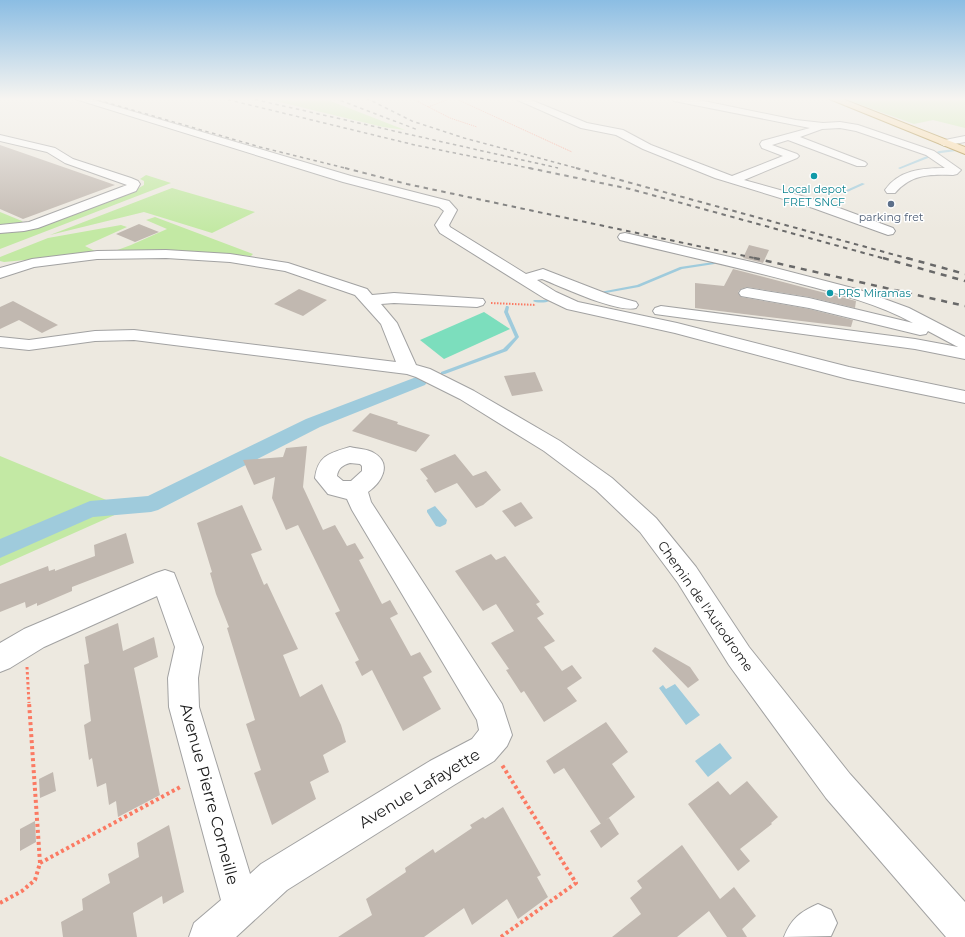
<svg xmlns="http://www.w3.org/2000/svg" width="965" height="937" font-family="Montserrat,sans-serif">
<rect width="100%" height="100%" fill="#ede9e0"/>
<path fill="#c3e9a4" d="M 263,98 L 323,98 L 405,130 L 383,127 Z
M 842,98 L 965,98 L 965,128 L 933,120 L 914,124 Z
M 146,175 L 171,183 L 0,249 L 0,231 L 34,228 L 137,189 L 144,185 L 144,181 L 140,179 Z
M 172,188 L 255,212 L 212,233 L 144,212 L 50,235 Z
M 0,212 L 22,221 L 24,224 L 0,224 Z
M 155,217 L 253,254 L 251,256 L 187,252 L 112,252 L 131,245 L 167,229 L 146,220 Z
M 121,225 L 127,227 L 85,246 L 99,253 L 4,262 L 0,261 L 0,257 L 48,238 Z
M 0,456 L 128,509 L 0,566 Z"/>
<path fill="#7cdebd" d="M 484,312 L 510,329 L 444,359 L 420,340 Z"/>
<path fill="#9fcbdc" d="M 435,506 L 447,520 L 446,524 L 440,527 L 436,526 L 427,512 L 427,510 Z
M 675,684 L 700,715 L 686,725 L 659,688 L 663,685 L 666,689 Z
M 720,743 L 732,758 L 708,777 L 695,761 Z"/>
<g fill="none" stroke-linecap="round" stroke-linejoin="round">
<path fill="#9fcbdc" fill-rule="evenodd" d="M 955,149 L 956,151 L 941,153 L 900,169 L 898,168 L 939,151 Z
M 862,183 L 865,184 L 845,193 L 842,192 Z
M 720,261 L 721,261 L 721,263 L 682,269 L 639,287 L 600,294 L 598,293 L 600,292 L 637,285 L 680,267 Z
M 534,300 L 547,300 L 549,301 C 546,303 536,303 533,301 Z
M 506,306 L 508,306 L 509,307 L 508,312 L 519,337 L 507,351 L 445,374 L 441,374 L 441,372 L 503,349 L 515,337 L 504,312 Z"/>
<path fill="#9fcbdc" fill-rule="evenodd" d="M 419,376 L 425,377 L 428,381 L 425,385 L 320,427 L 158,510 L 151,512 L 93,517 L 0,558 L 0,539 L 90,501 L 148,496 L 306,419 Z"/>
</g>
<path fill="#c1b8b0" d="M 0,145 L 115,185 L 23,219 L 0,209 Z
M 139,224 L 159,232 L 135,242 L 116,234 Z
M 749,245 L 769,250 L 763,263 L 743,258 Z
M 733,269 L 856,301 L 855,308 L 809,297 L 747,287 L 741,289 L 738,292 L 741,297 L 809,309 L 853,320 L 851,327 L 695,308 L 695,283 L 724,286 Z
M 299,289 L 327,300 L 303,316 L 274,304 Z
M 13,301 L 58,325 L 42,333 L 19,320 L 0,329 L 0,307 Z
M 535,372 L 543,391 L 512,396 L 504,376 Z
M 370,413 L 398,422 L 397,424 L 430,435 L 416,452 L 352,431 Z
M 307,446 L 303,487 L 323,530 L 335,525 L 347,546 L 355,543 L 364,558 L 359,560 L 382,604 L 390,600 L 398,614 L 390,618 L 411,656 L 420,652 L 432,672 L 423,677 L 441,709 L 403,731 L 372,670 L 362,676 L 355,662 L 359,660 L 335,613 L 340,611 L 298,525 L 286,530 L 272,498 L 275,477 L 254,485 L 243,460 L 283,457 L 286,448 Z
M 455,454 L 473,476 L 486,471 L 501,490 L 483,505 L 476,508 L 457,483 L 435,493 L 426,480 L 428,479 L 420,469 Z
M 521,502 L 533,518 L 515,527 L 502,511 Z
M 242,505 L 262,550 L 251,554 L 264,585 L 267,583 L 298,649 L 283,655 L 300,697 L 322,684 L 341,725 L 346,742 L 323,755 L 329,772 L 310,782 L 316,799 L 272,825 L 254,773 L 261,770 L 246,724 L 255,720 L 227,628 L 229,627 L 216,594 L 210,573 L 212,572 L 197,523 Z
M 126,533 L 134,563 L 72,587 L 72,591 L 37,606 L 37,603 L 26,608 L 25,602 L 0,612 L 0,584 L 48,566 L 49,571 L 55,569 L 55,571 L 95,556 L 94,545 Z
M 491,554 L 496,560 L 505,556 L 540,602 L 536,604 L 544,614 L 537,618 L 555,641 L 544,647 L 562,671 L 572,665 L 582,678 L 567,688 L 577,701 L 544,722 L 524,691 L 521,693 L 506,670 L 509,669 L 491,643 L 514,631 L 496,604 L 483,611 L 455,571 Z
M 118,623 L 123,651 L 154,637 L 158,657 L 134,668 L 160,795 L 118,817 L 116,801 L 109,805 L 106,783 L 97,787 L 92,758 L 89,760 L 84,725 L 91,721 L 84,665 L 89,663 L 85,637 Z
M 655,647 L 690,667 L 699,680 L 688,688 L 652,651 Z
M 606,722 L 628,752 L 612,764 L 635,797 L 601,824 L 564,768 L 554,774 L 546,761 Z
M 53,772 L 56,791 L 40,798 L 39,779 Z
M 718,781 L 730,795 L 747,781 L 778,817 L 771,823 L 772,824 L 740,849 L 750,861 L 738,871 L 688,804 Z
M 503,807 L 541,875 L 537,877 L 548,897 L 518,919 L 507,899 L 472,925 L 464,908 L 424,937 L 338,937 L 372,915 L 366,899 L 406,872 L 405,868 L 433,849 L 435,853 L 472,828 L 470,825 L 483,817 L 485,819 Z
M 609,818 L 619,834 L 601,848 L 590,831 Z
M 35,821 L 36,842 L 20,851 L 20,829 Z
M 169,825 L 184,892 L 163,904 L 162,896 L 133,913 L 137,937 L 63,937 L 61,922 L 83,910 L 82,899 L 110,883 L 108,874 L 139,857 L 137,843 Z
M 682,845 L 720,899 L 734,887 L 756,916 L 742,929 L 747,937 L 727,937 L 709,911 L 677,937 L 612,937 L 641,914 L 630,898 L 642,888 L 637,881 Z"/>
<g fill="none" stroke-linecap="round" stroke-linejoin="round">
<g stroke="#a2a2a2" stroke-width="2">
<path id="minor" d="M 72,98 L 87,98 L 351,176 L 449,201 L 457,210 L 449,225 L 450,227 L 526,274 L 543,269 L 548,271 L 610,295 L 636,302 L 638,305 L 636,308 C 617,313 562,287 542,279 L 537,280 L 556,292 L 578,302 L 677,323 L 849,367 L 965,391 L 965,403 L 848,379 L 675,333 L 567,309 L 544,298 L 440,233 L 435,225 L 444,211 L 439,207 L 343,182 Z
M 513,98 L 526,98 L 587,123 L 623,130 L 651,145 L 732,176 L 783,156 L 762,148 L 760,144 L 762,141 L 810,128 L 674,101 L 670,98 L 689,98 L 796,120 L 823,123 L 840,122 L 858,125 L 934,151 L 961,170 L 957,174 L 953,175 C 930,174 911,174 895,193 L 887,193 L 885,190 C 899,170 922,168 945,168 L 926,155 L 856,131 L 840,128 L 822,129 L 800,137 L 865,162 L 867,164 L 865,166 L 857,166 L 788,140 L 772,145 L 797,154 L 799,156 L 797,158 L 744,180 L 823,202 L 893,228 L 895,231 L 893,234 L 888,235 L 813,208 L 715,178 L 643,149 L 616,135 L 581,128 Z
M 0,135 L 55,148 L 73,159 L 131,178 L 138,181 L 140,184 L 136,191 L 38,228 L 24,231 L 0,233 L 0,225 L 29,222 L 127,185 L 65,163 L 47,152 L 0,141 Z
M 965,136 L 965,142 L 944,146 L 939,143 L 940,141 Z
M 625,233 L 756,263 L 860,290 L 909,308 L 965,337 L 965,359 L 915,349 L 655,314 L 653,311 L 655,308 L 661,306 L 915,339 L 958,347 L 928,331 L 926,334 L 920,335 L 809,308 L 741,296 L 739,293 L 741,290 L 747,288 L 809,298 L 913,323 C 878,304 840,294 801,284 C 741,268 680,255 620,240 L 618,237 L 620,234 Z
M 166,250 L 230,254 L 288,263 L 367,289 L 372,295 L 394,293 L 483,299 L 485,302 L 483,305 L 477,307 L 394,303 L 381,304 L 397,323 L 416,365 L 430,369 L 474,391 L 560,441 L 612,478 L 656,518 L 696,567 L 749,647 L 850,774 L 965,902 L 965,937 L 946,937 L 826,798 L 729,665 L 678,583 L 640,532 L 596,490 L 544,451 L 460,399 L 416,377 L 407,374 L 134,340 L 95,341 L 29,350 L 0,347 L 0,337 L 29,340 L 95,331 L 134,330 L 396,362 L 381,324 L 355,295 L 285,271 L 230,262 L 166,258 L 97,259 L 34,267 L 0,278 L 0,268 L 32,259 L 97,251 Z
M 350,447 C 358,449 368,449 374,453 C 393,464 381,483 368,492 L 371,502 L 502,704 L 512,735 L 507,746 L 494,761 L 454,785 L 287,890 L 236,937 L 189,937 L 194,923 L 221,900 L 169,707 L 168,678 L 175,647 L 157,596 L 44,647 L 10,668 L 0,672 L 0,643 L 24,629 L 156,573 L 165,570 L 174,573 L 203,647 L 198,678 L 199,707 L 250,874 L 261,864 L 430,761 L 472,739 L 479,730 L 477,720 L 352,510 L 347,499 L 328,494 L 315,478 C 318,455 330,453 350,447 ZM 350,463 L 360,464 L 362,466 L 362,471 L 351,481 L 343,481 L 337,476 C 338,468 343,465 350,463 Z
M 818,904 L 831,910 L 837,923 L 831,936 L 784,937 C 791,919 800,912 818,904 Z"/>
</g>
<g stroke="#926900" stroke-width="2">
<path id="major" d="M 827,98 L 840,98 L 965,147 L 965,154 Z"/>
</g>
<path stroke="#fb7a63" stroke-width="1" stroke-dasharray="1 1" stroke-linecap="butt" d="M 411,98 L 450,118 L 477,127
M 454,98 L 572,152
M 428,107 L 452,98"/>
<path stroke="#fb7a63" stroke-width="2" stroke-dasharray="1.5 1.5" stroke-linecap="butt" d="M 491,303 L 536,305"/>
<path stroke="#fb7a63" stroke-width="3" stroke-dasharray="2.5 2.5" stroke-linecap="butt" d="M 27,667 L 29,703"/>
<path stroke="#fb7a63" stroke-width="4" stroke-dasharray="3 3" stroke-linecap="butt" d="M 40,863 L 182,786
M 0,903 L 22,891 L 35,880 L 40,863 L 29,702
M 501,937 L 576,883 L 502,765"/>
<use href="#minor" fill="#fff" fill-rule="evenodd"/>
<use href="#major" fill="#fcd596" fill-rule="evenodd"/>
<path stroke="#696969" stroke-width="1.5" stroke-dasharray="3.5 3.5" stroke-linecap="butt" d="M 91,98 L 260,147 L 349,169
M 221,98 L 415,145 L 534,169
M 248,98 L 558,168
M 334,98 L 418,130
M 366,98 L 412,121 L 464,138 L 580,169"/>
<path stroke="#696969" stroke-width="2" stroke-dasharray="4.5 4.5" stroke-linecap="butt" d="M 345,168 L 407,184 L 759,259
M 529,168 L 630,189 L 886,259
M 576,168 L 910,259"/>
<path stroke="#696969" stroke-width="2.5" stroke-dasharray="6 6" stroke-linecap="butt" d="M 754,258 L 965,306
M 883,258 L 965,281
M 907,258 L 965,274"/>
</g>
<linearGradient id="sky" x2="0" y2="1"><stop stop-color="#8bbde3"/><stop offset="0.43" stop-color="#f7f5f1"/><stop offset="1" stop-color="#f7f5f1" stop-opacity="0"/></linearGradient>
<rect width="965" height="230" fill="url(#sky)"/>
<g fill="#0f9aa8" stroke="#fff" stroke-width="1.5">
<circle cx="814" cy="176" r="4"/>
<circle cx="830" cy="293" r="4"/>
</g>
<circle fill="#5c6f8a" stroke="#fff" stroke-width="1.5" cx="891" cy="204" r="4"/>
<g text-anchor="middle" stroke-width="3" stroke-linejoin="round" paint-order="stroke">
<g font-size="11" fill="#0d838f" stroke="#fff">
<text x="814" y="193">Local depot<tspan x="814" dy="13">FRET SNCF</tspan></text>
<text x="838" y="297" text-anchor="start">PRS Miramas</text>
</g>
<g font-size="11" fill="#4e5e75" stroke="#fff">
<text x="891" y="221">parking fret</text>
</g>
<g font-size="13" fill="#1b1b1b" stroke="#fff">
<text transform="translate(706 606) rotate(55)" y="5">Chemin de l'Autodrome</text>
</g>
<g font-size="16" fill="#1b1b1b" stroke="#fff">
<text transform="translate(419 788) rotate(-31)" y="6">Avenue Lafayette</text>
<text transform="translate(210 794) rotate(75)" y="6">Avenue Pierre Corneille</text>
</g>
</g>
</svg>
